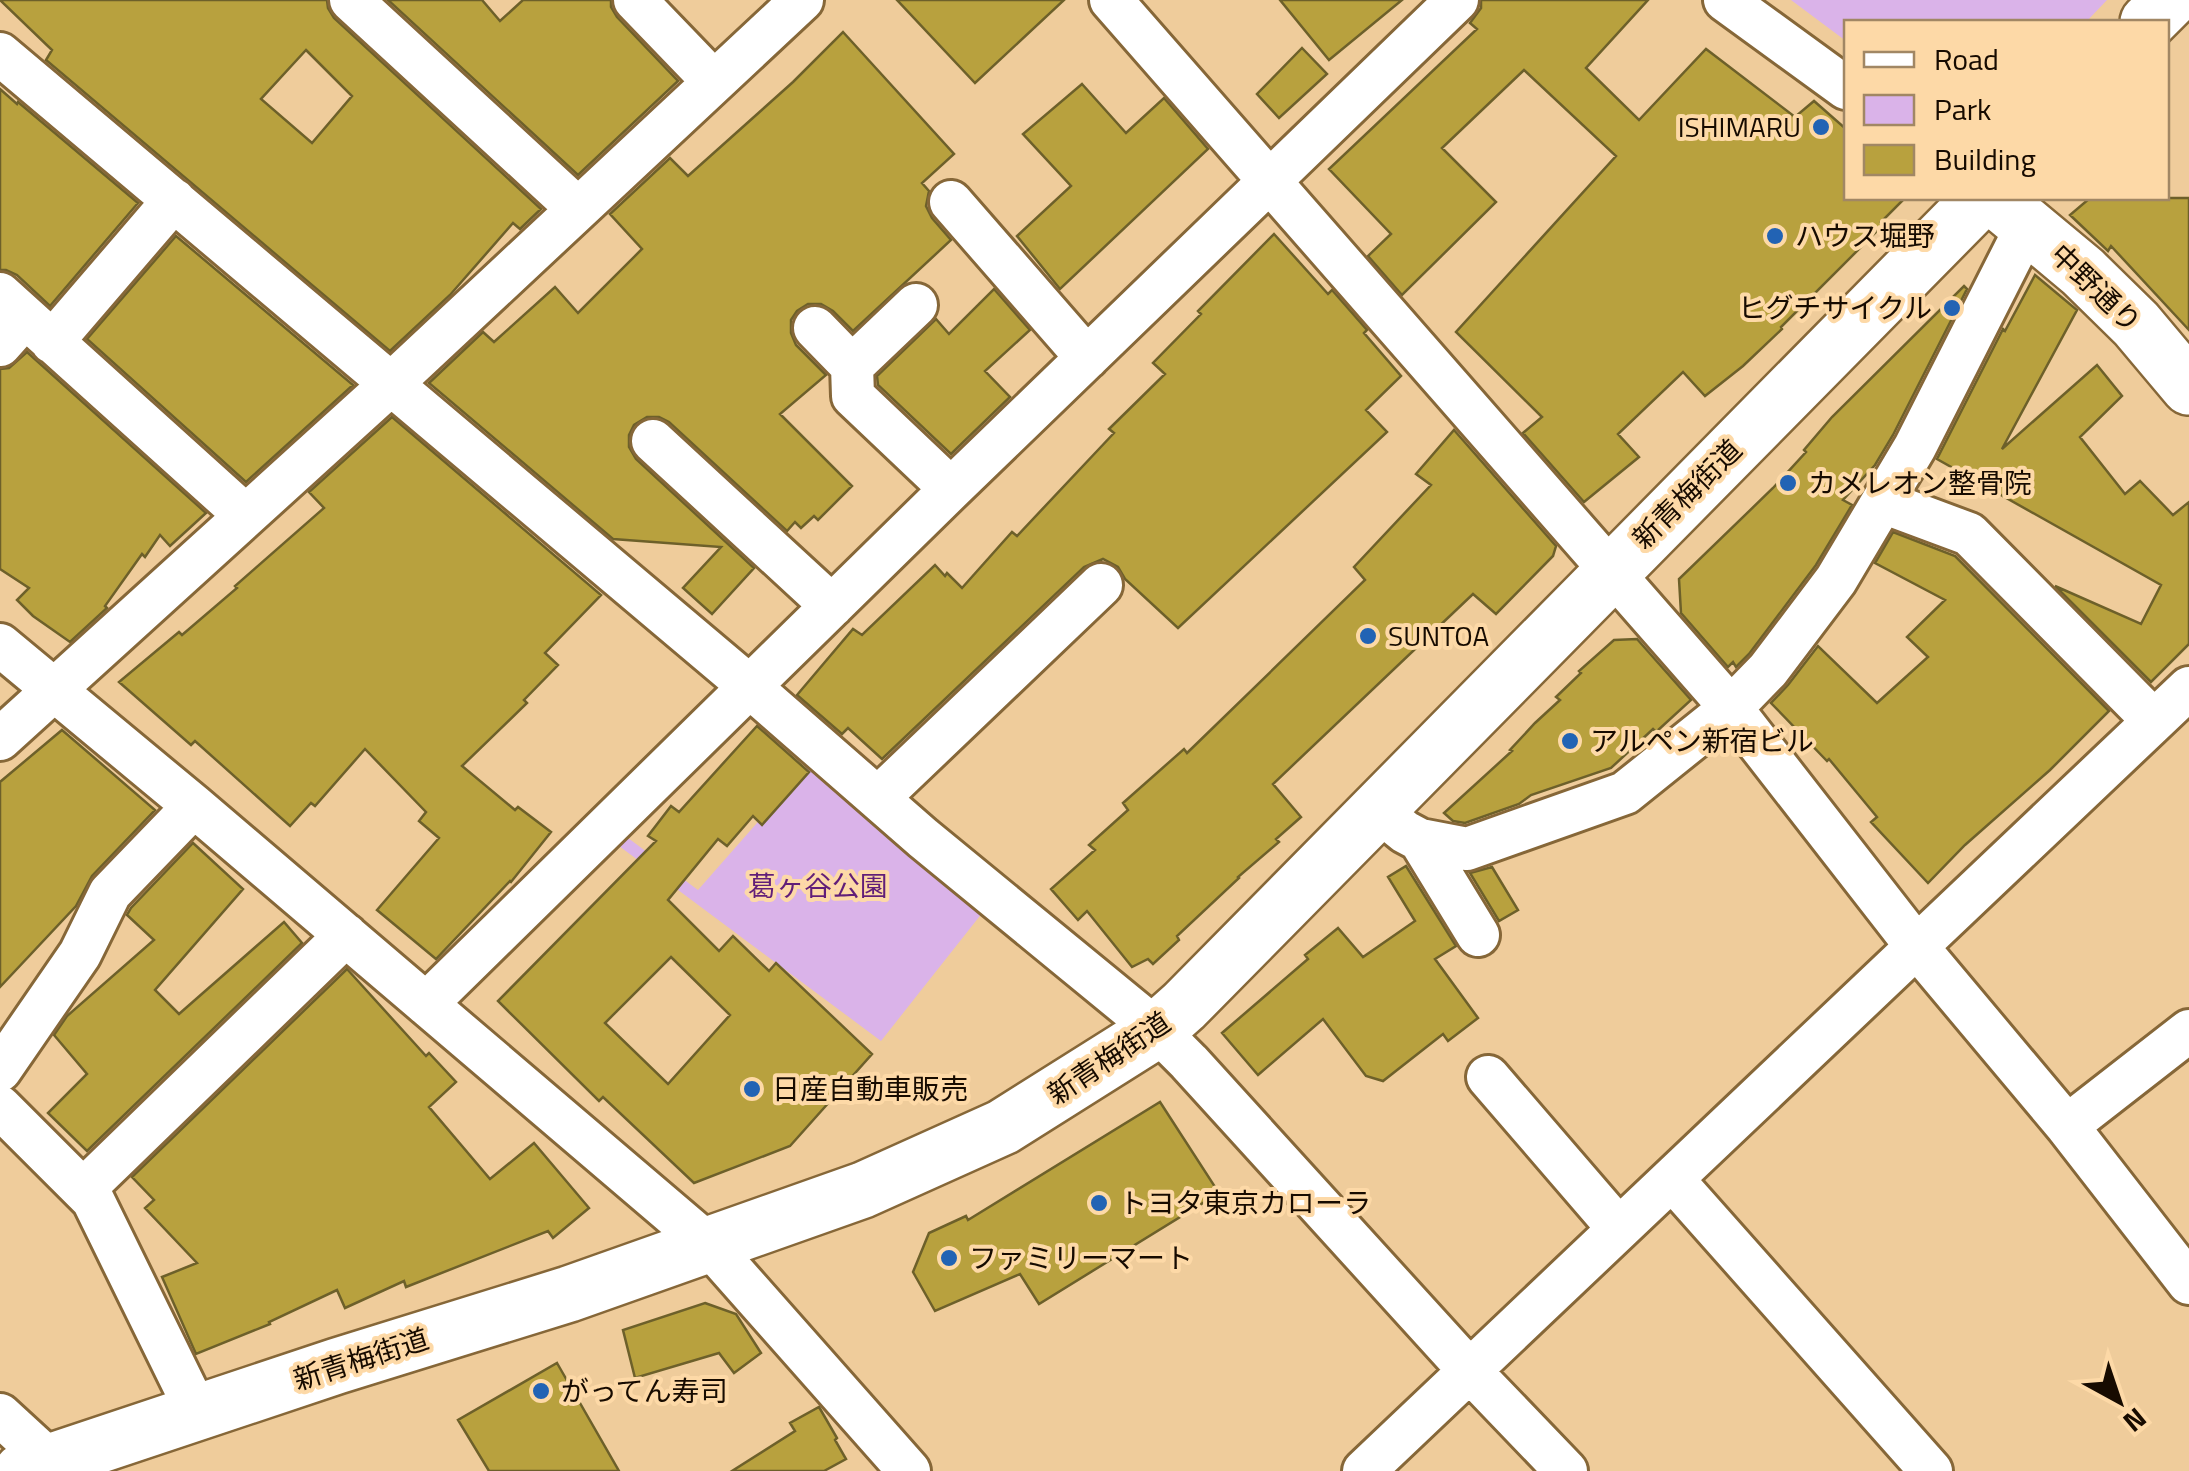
<svg xmlns="http://www.w3.org/2000/svg" width="2189" height="1471" font-family="'Titillium Web','Noto Sans JP',sans-serif">
<rect width="100%" height="100%" fill="#efcc9b"/>
<path fill="#dab3e9" d="M 1791,0 L 2107,0 L 2086,22 L 1846,22 L 1846,41 Z
M 809,764 L 983,912 L 881,1041 L 615,843 L 624,835 L 698,890 Z"/>
<path fill="#b8a13e" stroke="#6d602a" stroke-width="2.5" fill-rule="evenodd" d="M 0,0 L 327,0 L 328,8 L 334,18 L 541,209 L 520,229 L 513,223 L 450,295 L 390,351 L 46,60 L 52,50 ZM 306,50 L 352,96 L 312,143 L 261,99 Z
M 388,0 L 482,0 L 500,21 L 523,0 L 611,0 L 611,7 L 617,17 L 678,81 L 578,175 Z
M 897,0 L 1064,0 L 975,83 Z
M 1280,0 L 1402,0 L 1329,60 Z
M 1481,0 L 1648,0 L 1586,68 L 1639,120 L 1706,49 L 1795,117 L 1814,101 L 1846,129 L 1846,198 L 1905,198 L 1881,222 L 1884,224 L 1781,327 L 1782,329 L 1743,366 L 1705,396 L 1683,372 L 1618,434 L 1639,457 L 1584,502 L 1523,433 L 1542,417 L 1456,332 L 1616,156 L 1524,70 L 1442,148 L 1496,202 L 1402,295 L 1368,256 L 1391,234 L 1329,169 L 1477,29 L 1470,23 L 1481,8 Z
M 843,32 L 954,154 L 922,183 L 929,191 L 926,206 L 932,218 L 951,240 L 853,331 L 833,311 L 821,304 L 808,304 L 797,311 L 791,320 L 791,333 L 796,345 L 826,375 L 780,414 L 852,486 L 818,520 L 814,516 L 801,528 L 795,522 L 787,531 L 669,422 L 659,417 L 647,417 L 634,425 L 629,435 L 629,447 L 636,459 L 754,568 L 712,614 L 683,588 L 721,547 L 613,539 L 429,383 L 483,332 L 494,342 L 555,287 L 578,313 L 642,249 L 610,214 L 670,158 L 688,176 L 793,82 Z
M 1302,48 L 1327,74 L 1279,118 L 1257,94 Z
M 1082,84 L 1126,133 L 1164,98 L 1208,149 L 1060,289 L 1017,236 L 1071,186 L 1023,134 Z
M 0,89 L 17,104 L 18,102 L 138,203 L 50,306 L 17,275 L 6,270 L 0,270 Z
M 2090,198 L 2189,198 L 2189,330 L 2111,246 L 2108,251 L 2070,215 Z
M 1274,234 L 1328,294 L 1332,290 L 1367,330 L 1364,333 L 1401,376 L 1366,410 L 1387,432 L 1178,628 L 1125,579 L 1118,567 L 1103,559 L 1084,567 L 882,759 L 848,728 L 842,734 L 797,695 L 853,629 L 862,635 L 935,565 L 945,576 L 947,573 L 962,588 L 1012,532 L 1017,536 L 1114,433 L 1109,429 L 1165,374 L 1153,363 L 1201,314 L 1198,311 Z
M 176,236 L 353,385 L 246,482 L 87,339 Z
M 2035,275 L 2077,310 L 2002,449 L 2097,365 L 2122,396 L 2080,437 L 2125,494 L 2140,481 L 2173,515 L 2189,502 L 2189,644 L 2151,682 L 2055,586 L 2141,624 L 2161,585 L 1937,459 L 2003,329 L 2005,331 Z
M 1964,286 L 1967,289 L 1893,435 L 1875,465 L 1843,500 L 1852,505 L 1816,565 L 1749,654 L 1736,667 L 1733,662 L 1728,667 L 1681,613 L 1679,579 L 1773,488 L 1806,452 L 1804,450 L 1832,417 Z
M 994,289 L 1030,330 L 985,371 L 1010,397 L 951,454 L 878,385 L 877,376 L 936,319 L 949,334 Z
M 27,352 L 206,513 L 170,546 L 160,535 L 145,557 L 142,554 L 105,606 L 107,608 L 70,642 L 33,616 L 17,600 L 29,588 L 0,569 L 0,369 L 9,368 Z
M 392,417 L 601,595 L 545,653 L 558,665 L 524,700 L 527,703 L 462,766 L 515,810 L 518,807 L 551,832 L 511,882 L 510,881 L 436,959 L 377,910 L 439,838 L 419,821 L 426,812 L 365,749 L 315,806 L 311,803 L 290,826 L 195,741 L 191,745 L 119,682 L 179,632 L 182,635 L 237,588 L 235,586 L 324,508 L 309,492 Z
M 1454,430 L 1556,546 L 1553,556 L 1496,614 L 1473,594 L 1273,784 L 1301,817 L 1276,839 L 1279,842 L 1238,877 L 1239,878 L 1177,936 L 1179,940 L 1153,964 L 1148,959 L 1132,967 L 1087,911 L 1078,920 L 1051,889 L 1095,850 L 1089,845 L 1128,810 L 1123,803 L 1184,749 L 1187,753 L 1365,580 L 1354,567 L 1431,485 L 1416,474 Z
M 1893,532 L 1955,556 L 2109,711 L 2050,770 L 1965,845 L 1928,883 L 1871,822 L 1877,817 L 1829,759 L 1827,761 L 1771,703 L 1788,685 L 1818,646 L 1877,703 L 1928,657 L 1907,637 L 1945,600 L 1875,563 Z
M 1637,639 L 1691,700 L 1656,732 L 1653,729 L 1611,768 L 1531,795 L 1519,804 L 1465,823 L 1453,821 L 1444,813 L 1512,751 L 1510,750 L 1535,723 L 1560,700 L 1556,697 L 1581,673 L 1579,671 L 1614,640 Z
M 757,726 L 809,772 L 762,825 L 753,816 L 727,846 L 718,839 L 668,900 L 719,951 L 733,936 L 769,971 L 776,963 L 872,1054 L 790,1146 L 694,1183 L 603,1097 L 599,1101 L 498,1001 L 656,841 L 648,836 L 671,806 L 679,812 ZM 671,957 L 730,1015 L 668,1084 L 605,1023 Z
M 62,730 L 155,810 L 92,876 L 76,906 L 0,987 L 0,782 Z
M 193,843 L 243,889 L 155,990 L 179,1014 L 284,922 L 302,943 L 87,1151 L 48,1113 L 87,1074 L 54,1035 L 67,1016 L 154,940 L 127,915 L 131,908 Z
M 1406,866 L 1456,946 L 1435,959 L 1478,1018 L 1448,1041 L 1443,1034 L 1383,1081 L 1366,1076 L 1323,1019 L 1258,1075 L 1222,1033 L 1308,959 L 1305,955 L 1338,928 L 1363,957 L 1415,921 L 1388,877 Z
M 1492,867 L 1518,910 L 1499,921 L 1470,873 Z
M 347,969 L 426,1056 L 429,1053 L 456,1082 L 429,1107 L 490,1179 L 534,1143 L 589,1208 L 553,1238 L 548,1231 L 406,1287 L 404,1281 L 345,1308 L 337,1290 L 269,1322 L 270,1324 L 196,1354 L 162,1277 L 197,1263 L 145,1208 L 154,1200 L 132,1177 Z
M 1160,1102 L 1219,1193 L 1039,1304 L 1020,1274 L 935,1311 L 913,1272 L 929,1233 L 966,1216 L 968,1220 Z
M 705,1303 L 736,1314 L 761,1353 L 734,1373 L 719,1353 L 635,1378 L 623,1330 Z
M 557,1363 L 619,1471 L 489,1471 L 458,1420 Z
M 819,1407 L 837,1438 L 835,1440 L 846,1459 L 824,1471 L 732,1471 L 795,1431 L 790,1423 Z"/>
<g fill="none" stroke-linecap="round" stroke-linejoin="round">
<g stroke="#866738" stroke-width="48">
<path id="minor" d="M 351,0 L 578,209
M 635,0 L 714,82
M 1111,0 L 1731,708 L 1917,947 L 2067,1126 L 2189,1283
M 1725,0 L 1846,88
M 0,54 L 749,686 L 923,838 L 1157,1030 L 1189,1062 L 1469,1370 L 1566,1471
M 951,202 L 1087,358
M 0,294 L 245,515
M 916,305 L 852,366 L 853,396 L 951,489
M 815,328 L 852,366
M 52,342 L 174,200
M 0,345 L 25,317
M 653,441 L 832,606
M 1883,502 L 1969,534 L 2153,720
M 0,645 L 194,806 L 710,1246 L 909,1471
M 0,739 L 391,384 L 802,0
M 878,798 L 1101,585
M 1379,811 L 1405,832 L 1420,840 L 1467,849 L 1625,793 L 1731,708 L 1768,670 L 1836,580 L 1915,447 L 2028,224
M 1420,840 L 1478,935
M 426,1004 L 951,489 L 1457,0
M 0,1070 L 80,954 L 110,893 L 194,806
M 1488,1077 L 1619,1229
M 0,1107 L 93,1200 L 197,1412
M 2067,1126 L 2189,1031
M 1672,1179 L 1931,1471
M 83,1190 L 346,935
M 0,1415 L 61,1471
M 1364,1471 L 2189,688"/>
</g>
<g stroke="#866738" stroke-width="60">
<path id="major" d="M 2148,22 L 2170,0
M 1994,198 L 2083,272 L 2136,324 L 2189,387
M 22,1471 L 337,1366 L 569,1294 L 863,1190 L 1003,1127 L 1157,1030 L 1184,1006 C 1451,738 1714,466 1981,198"/>
</g>
<use href="#minor" stroke="#fff" stroke-width="42"/>
<use href="#major" stroke="#fff" stroke-width="55"/>
</g>
<g fill="#2263b4" stroke="#fdd9a7" stroke-width="4">
<circle cx="1821" cy="127" r="10"/>
<circle cx="1775" cy="236" r="10"/>
<circle cx="1952" cy="308" r="10"/>
<circle cx="1788" cy="483" r="10"/>
<circle cx="1368" cy="636" r="10"/>
<circle cx="1570" cy="741" r="10"/>
<circle cx="752" cy="1089" r="10"/>
<circle cx="1099" cy="1203" r="10"/>
<circle cx="949" cy="1258" r="10"/>
<circle cx="541" cy="1391" r="10"/>
</g>
<g text-anchor="middle" stroke-width="8" stroke-linejoin="round" paint-order="stroke">
<g font-size="28" fill="#170b00" stroke="#fdd9a7" text-anchor="start">
<text x="1801" y="137" text-anchor="end">ISHIMARU</text>
<text x="1795" y="246">ハウス堀野</text>
<text x="1932" y="318" text-anchor="end">ヒグチサイクル</text>
<text x="1808" y="493">カメレオン整骨院</text>
<text x="1388" y="646">SUNTOA</text>
<text x="1590" y="751">アルペン新宿ビル</text>
<text x="772" y="1099">日産自動車販売</text>
<text x="1119" y="1213">トヨタ東京カローラ</text>
<text x="969" y="1268">ファミリーマート</text>
<text x="561" y="1401">がってん寿司</text>
</g>
<g font-size="28" fill="#170b00" stroke="#fdd9a7">
<text transform="translate(2096 288) rotate(44)" y="10">中野通り</text>
<text transform="translate(1687 494) rotate(-45)" y="10">新青梅街道</text>
<text transform="translate(1109 1058) rotate(-34)" y="10">新青梅街道</text>
<text transform="translate(361 1359) rotate(-18)" y="10">新青梅街道</text>
</g>
<g font-size="28" fill="#611e78" stroke="#fdd9a7">
<text x="818" y="896">葛ヶ谷公園</text>
</g>
</g>
<rect x="1844" y="20" width="325" height="180" fill="#fdd9a7" stroke="#a18764" stroke-width="2.5"/>
<rect x="1864" y="52" width="50" height="15" fill="#ffffff" stroke="#a18764" stroke-width="2.5"/>
<text x="1934" y="70" font-size="30" fill="#170b00">Road</text>
<rect x="1864" y="95" width="50" height="30" fill="#dab3e9" stroke="#a18764" stroke-width="2.5"/>
<text x="1934" y="120" font-size="30" fill="#170b00">Park</text>
<rect x="1864" y="145" width="50" height="30" fill="#b8a13e" stroke="#a18764" stroke-width="2.5"/>
<text x="1934" y="170" font-size="30" fill="#170b00">Building</text>
<g transform="translate(2119 1401) rotate(140)" stroke="#fdd9a7" stroke-width="8" paint-order="stroke">
<path d="M0-8L18 38L0 25L-18 38Z" fill="#170b00"/>
<text y="-15" font-size="28" font-weight="bold" text-anchor="middle" fill="#170b00">N</text>
</g>
</svg>
